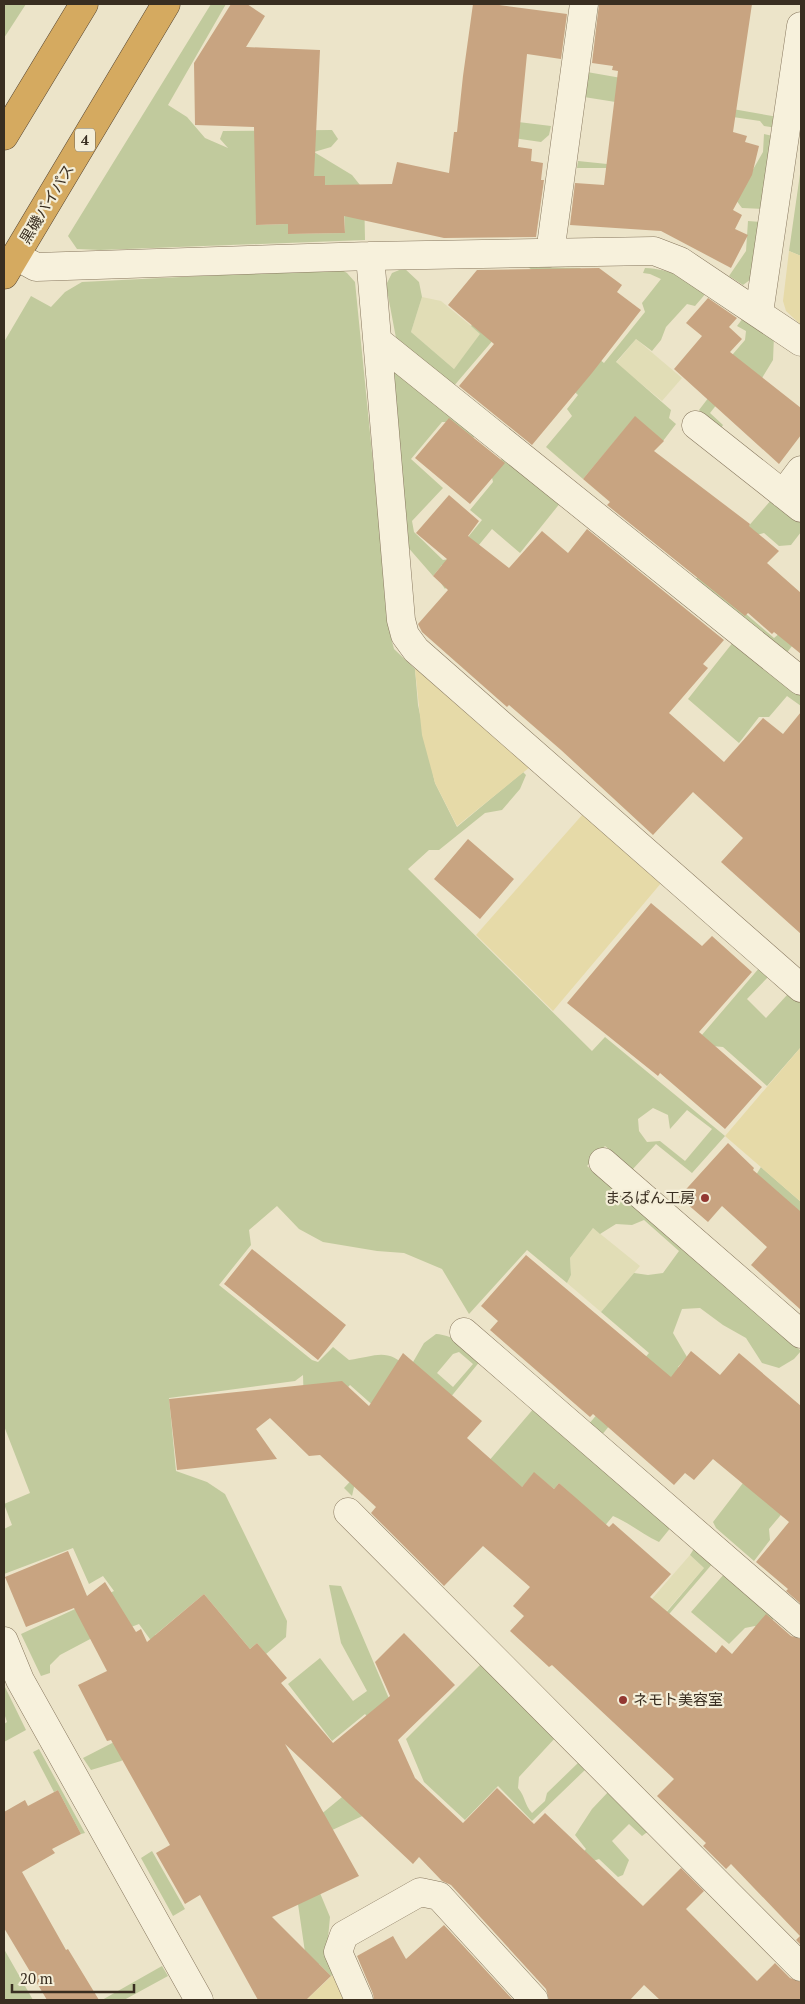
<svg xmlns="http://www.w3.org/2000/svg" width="805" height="2004" font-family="'PT Serif','Noto Sans JP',serif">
<rect width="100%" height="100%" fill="#ece4c9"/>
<path fill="#e1ddb6" d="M 422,297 L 441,301 L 481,334 L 454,369 L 411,332 Z
M 636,339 L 682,378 L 662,401 L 616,363 Z
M 593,1228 L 640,1266 L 601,1312 L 567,1283 L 571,1275 L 570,1258 Z
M 690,1555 L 704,1568 L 664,1614 L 650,1601 Z"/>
<path fill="#c1ca9d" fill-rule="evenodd" d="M 4,4 L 26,4 L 4,38 Z
M 211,4 L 226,4 L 168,105 L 187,117 L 205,138 L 228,148 L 220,139 L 223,131 L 332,130 L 338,139 L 331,147 L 314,152 L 352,175 L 364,190 L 365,240 L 100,250 L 77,249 L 68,236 ZM 343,185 L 345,233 L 288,234 L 288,224 L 256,225 Z
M 587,72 L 650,83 L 647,107 L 584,97 Z
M 687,101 L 778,117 L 777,128 L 764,126 L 760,121 L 733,117 Z
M 471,116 L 551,126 L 549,135 L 541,142 L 506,137 Z
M 764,134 L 777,137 L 764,209 L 742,208 L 733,196 L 751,173 L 763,152 Z
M 578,161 L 646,168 L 577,168 Z
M 801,167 L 801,256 L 789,251 Z
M 748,221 L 761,222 L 754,277 L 743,285 L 729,276 L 746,251 Z
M 528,267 L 581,268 L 569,284 L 539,312 L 604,363 L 645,312 L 642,303 L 661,279 L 650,274 L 643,273 L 645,268 C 671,269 685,278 707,292 L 695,306 L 687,304 L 666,327 L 661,340 L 652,351 L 636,339 L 616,362 L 671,410 L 669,418 L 676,424 L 663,441 L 635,417 L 583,479 L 546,447 L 572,416 L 567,409 L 578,395 L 534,355 L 500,332 L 453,387 L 396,338 L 386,285 L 392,273 L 404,268 L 419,282 L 422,297 L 411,332 L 454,369 L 480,334 L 471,326 L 489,305 L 548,282 Z
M 340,269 L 347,273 L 355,282 L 390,634 L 394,649 L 415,669 L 418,705 L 435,783 L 457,827 L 523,772 L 526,775 L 520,789 L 502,810 L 485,813 L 439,850 L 429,850 L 408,869 L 592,1051 L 605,1037 L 725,1136 L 692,1173 L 656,1144 L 632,1170 L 605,1146 L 587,1166 L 801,1351 L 794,1359 L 779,1368 L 762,1363 L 746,1338 L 723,1325 L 700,1308 L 682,1309 L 673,1333 L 687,1357 L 678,1367 L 694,1381 L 614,1420 L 601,1436 L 588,1425 L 649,1353 L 601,1312 L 634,1273 L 648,1275 L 663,1273 L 679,1251 L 644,1220 L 632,1225 L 616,1224 L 600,1234 L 593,1228 L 570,1258 L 571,1275 L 567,1283 L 527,1250 L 469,1314 L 442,1269 L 404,1253 L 377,1251 L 323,1242 L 299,1229 L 277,1206 L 249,1230 L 251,1245 L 219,1285 L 312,1360 L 318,1362 L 333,1347 L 349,1360 C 377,1356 387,1347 409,1369 L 424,1343 L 436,1334 C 454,1335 469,1348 481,1360 L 414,1442 L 350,1385 L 308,1430 L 305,1443 L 303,1375 L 295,1381 L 169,1398 L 176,1471 L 207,1482 L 225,1494 L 287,1621 L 286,1637 L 266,1654 L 257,1643 L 250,1649 L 204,1594 L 155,1635 L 308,1825 L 353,1788 L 399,1799 L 300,1845 L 330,1917 L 327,1949 L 336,1972 L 331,1976 L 319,1964 L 281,2000 L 263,2000 L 306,1959 L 290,1849 L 168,1733 L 121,1761 L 91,1770 L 83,1758 L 184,1706 L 160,1653 L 139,1624 L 123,1630 L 111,1628 L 60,1655 L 50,1665 L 50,1673 L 41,1676 L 21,1634 L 114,1591 L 103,1576 L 89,1584 L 73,1548 L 4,1574 L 4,1529 L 12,1525 L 4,1504 L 30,1493 L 4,1426 L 4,342 L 31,296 L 51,307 L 65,292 L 82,282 ZM 653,1108 L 668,1115 L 670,1129 L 687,1110 L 712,1129 L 685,1161 L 660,1141 L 647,1142 L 639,1131 L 638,1119 ZM 459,1352 L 473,1364 L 453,1387 L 437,1373 L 453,1354 Z
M 746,314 L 774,336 L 773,360 L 759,383 L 744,370 L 710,413 L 723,425 L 720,430 L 705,419 L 699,410 L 709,397 L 715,375 L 745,340 L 746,331 L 737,326 Z
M 396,369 L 477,434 L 470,441 L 448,422 L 442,422 L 411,459 L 443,488 L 412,521 L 414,532 L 443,560 L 450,559 L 482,520 L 470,510 L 493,482 L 491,473 L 504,456 L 561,502 L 520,553 L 492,529 L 460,568 L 458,573 L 445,589 L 441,583 L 450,571 L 442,565 L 433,576 L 406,545 L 390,372 Z
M 772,499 L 801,523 L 801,532 L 791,545 L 779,546 L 764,533 L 753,536 L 717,589 L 774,638 L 780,633 L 795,642 L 786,654 L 696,579 L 739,523 L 746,529 Z
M 734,641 L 801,695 L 801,706 L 787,696 L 769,717 L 759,717 L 739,743 L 688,699 Z
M 760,967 L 769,976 L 747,999 L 766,1018 L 787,995 L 793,995 L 801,1002 L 801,1047 L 767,1086 L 723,1047 L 712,1046 L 701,1036 Z
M 761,1167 L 801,1202 L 801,1215 L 756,1175 Z
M 535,1407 L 672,1526 L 659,1542 C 643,1535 630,1523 613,1516 L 563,1576 L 393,1448 L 354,1487 L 352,1496 L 344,1488 L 397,1432 L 464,1490 ZM 534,1473 L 554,1489 L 559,1483 L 571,1494 L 499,1514 Z
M 785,1465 L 801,1479 L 801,1491 L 769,1529 L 770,1540 L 754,1561 L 716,1528 L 713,1522 L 743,1483 Z
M 695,1547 L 713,1563 L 658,1627 L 665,1614 L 704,1568 L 690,1555 Z
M 725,1573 L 775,1617 L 762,1632 L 755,1626 L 745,1628 L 729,1644 L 691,1612 Z
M 329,1585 L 341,1586 L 396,1715 L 374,1724 L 365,1714 L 332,1741 L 288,1684 L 320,1658 L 353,1701 L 367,1691 L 341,1643 Z
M 482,1663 L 556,1737 L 519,1777 L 518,1788 C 526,1798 524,1804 532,1813 L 545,1801 L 547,1793 L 580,1761 L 587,1768 L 532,1821 L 498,1786 L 465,1820 L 424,1782 L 406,1739 Z
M 4,1685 L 26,1730 L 4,1742 L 4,1724 L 7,1722 L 4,1713 Z
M 39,1749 L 85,1833 L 81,1834 L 58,1790 L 54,1792 L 33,1752 Z
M 610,1790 L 650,1830 L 642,1836 L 629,1824 L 612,1841 L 629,1860 L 623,1875 L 618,1877 L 599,1859 L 590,1862 L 541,1895 L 586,1849 L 575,1835 L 592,1809 Z
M 152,1851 L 185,1909 L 173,1916 L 141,1858 Z
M 4,1949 L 33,2000 L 4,2000 Z
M 162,1966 L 168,1976 L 124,2000 L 102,2000 Z"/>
<path fill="#e6daa8" d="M 789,251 L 801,256 L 801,325 L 786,311 L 783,301 Z
M 419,663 L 530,767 L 457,826 L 435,783 L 422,735 L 415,669 Z
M 583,814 L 662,882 L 553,1011 L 476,935 Z
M 801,1047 L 801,1202 L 725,1136 Z
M 336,1972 L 349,2000 L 306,2000 Z"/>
<path fill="#c8a481" d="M 231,4 L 247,4 L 265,16 L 246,47 L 320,50 L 314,176 L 325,176 L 325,185 L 392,184 L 397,162 L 449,173 L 454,132 L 457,132 L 463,76 L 473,4 L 492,4 L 567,14 L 561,59 L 527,54 L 518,147 L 532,149 L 531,161 L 543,163 L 541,180 L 544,180 L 536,237 L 444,238 L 344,216 L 345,233 L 288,234 L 288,224 L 256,225 L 254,127 L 195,125 L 194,63 Z
M 599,4 L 752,4 L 733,132 L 747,136 L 745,142 L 759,146 L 752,175 L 733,210 L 742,215 L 735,229 L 748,235 L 731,268 L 661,231 L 570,225 L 575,183 L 604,185 L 618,71 L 612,70 L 613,66 L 592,63 Z
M 599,268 L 622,285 L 617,292 L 641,310 L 592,373 L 532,445 L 459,386 L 494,344 L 448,305 L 477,270 Z
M 708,298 L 737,318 L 729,327 L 742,339 L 730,352 L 801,408 L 801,435 L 779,464 L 674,369 L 702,336 L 686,323 Z
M 635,416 L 664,441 L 654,451 L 750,524 L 749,526 L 779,551 L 767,563 L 801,593 L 801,654 L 774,632 L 772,634 L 748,613 L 745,616 L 607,505 L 610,502 L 583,479 Z
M 449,418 L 505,463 L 470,504 L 415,458 Z
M 449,495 L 479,521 L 468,536 L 509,568 L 542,531 L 568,553 L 587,529 L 724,640 L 703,664 L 708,668 L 669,713 L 724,762 L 763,718 L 783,734 L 801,712 L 801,934 L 721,862 L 743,838 L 693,792 L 653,835 L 561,750 L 509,705 L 507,707 L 422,632 L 418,624 L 448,590 L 433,576 L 447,559 L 416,533 Z
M 468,839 L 514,879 L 480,919 L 434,879 Z
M 651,903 L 702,946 L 712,936 L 752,972 L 699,1032 L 762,1087 L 725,1129 L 660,1073 L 658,1076 L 567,1003 Z
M 728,1143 L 754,1168 L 753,1170 L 800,1211 L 801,1209 L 801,1310 L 751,1265 L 767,1247 L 722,1206 L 708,1222 L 679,1197 Z
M 252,1249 L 346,1325 L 318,1360 L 224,1284 Z
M 526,1255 L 671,1377 L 691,1351 L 720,1375 L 739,1353 L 801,1406 L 801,1604 L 786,1591 L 788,1589 L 756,1562 L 789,1522 L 713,1459 L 694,1480 L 685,1473 L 674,1485 L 593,1414 L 590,1417 L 490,1330 L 498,1321 L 481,1306 Z
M 403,1353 L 482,1421 L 467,1438 L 522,1487 L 534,1472 L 554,1489 L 559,1483 L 609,1527 L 613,1523 L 671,1574 L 650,1597 L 716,1653 L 722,1645 L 732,1654 L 766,1614 L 791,1636 L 801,1639 L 801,1945 L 796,1940 L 800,1936 L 731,1864 L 726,1869 L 703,1846 L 706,1843 L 657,1796 L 674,1779 L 552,1665 L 549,1667 L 510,1631 L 524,1616 L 513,1606 L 530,1587 L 483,1546 L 444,1586 L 371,1513 L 376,1507 L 320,1455 L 309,1456 L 270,1418 L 256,1429 L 277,1459 L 177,1470 L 169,1399 L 342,1381 L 369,1406 Z
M 68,1551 L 87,1596 L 105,1582 L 136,1632 L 141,1629 L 147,1642 L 204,1594 L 250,1649 L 257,1643 L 287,1678 L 281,1683 L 333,1743 L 390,1696 L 375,1662 L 404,1633 L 455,1685 L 398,1740 L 415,1778 L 463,1823 L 497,1788 L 534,1824 L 545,1813 L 643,1906 L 681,1868 L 704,1891 L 686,1909 L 757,1981 L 775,1963 L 790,1978 L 801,1982 L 801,2000 L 660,2000 L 644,1985 L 630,2000 L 549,2000 L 546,1989 L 451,1885 L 442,1881 L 419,1857 L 413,1864 L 285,1744 L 359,1876 L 272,1917 L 331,1976 L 306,2000 L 258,2000 L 200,1895 L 185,1904 L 156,1853 L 170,1845 L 111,1740 L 107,1741 L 78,1685 L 107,1671 L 74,1608 L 26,1627 L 5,1577 Z
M 58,1790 L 81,1834 L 52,1849 L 55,1853 L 22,1872 L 66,1950 L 68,1949 L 99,2000 L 47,2000 L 4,1928 L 4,1812 L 25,1800 L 28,1806 Z
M 444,1925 L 513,2000 L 374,2000 L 373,1994 L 357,1956 L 393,1936 L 406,1959 Z"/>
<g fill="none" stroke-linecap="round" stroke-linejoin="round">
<g stroke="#87775e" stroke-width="29">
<path id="street" d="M 550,253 L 584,4
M 16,256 L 36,267 L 370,256 L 654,251 L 680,261 L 801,342
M 370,256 L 401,620 L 405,635 L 416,650 L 801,988
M 759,313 L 801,26
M 379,342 L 801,681
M 696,425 L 801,508
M 783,494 L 801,470
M 603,1162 L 801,1334
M 464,1332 L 801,1624
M 348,1512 L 801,1967
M 4,1641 L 20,1680 L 199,2000
M 359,2000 L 338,1952 L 344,1935 L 420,1892 L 439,1896 L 534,2000"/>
</g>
<g stroke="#564532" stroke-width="29">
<path id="highway" d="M 4,136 L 84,4
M 4,275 L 166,4"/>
</g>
<use href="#street" stroke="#f7f1dc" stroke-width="28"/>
<use href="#highway" stroke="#d5aa60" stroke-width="28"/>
</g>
<g fill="#933832" stroke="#f4eed8" stroke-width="2">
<circle cx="705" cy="1198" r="5"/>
<circle cx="623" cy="1700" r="5"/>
</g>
<g text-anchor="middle" stroke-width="4.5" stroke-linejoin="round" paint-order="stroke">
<rect fill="#f4eed8" stroke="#716858" stroke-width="1" x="75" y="128.5" width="20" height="23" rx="4"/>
<g font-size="14" font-weight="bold" fill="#392e21">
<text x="85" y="145">4</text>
</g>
<g font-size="15" fill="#392e21" stroke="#f4eed8">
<text transform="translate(47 204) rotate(-59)" y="5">黒磯バイパス</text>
</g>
<g font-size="15" fill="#392e21" stroke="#f4eed8" text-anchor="end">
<text x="695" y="1203">まるぱん工房</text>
<text x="633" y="1705" text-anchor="start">ネモト美容室</text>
</g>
</g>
<rect width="805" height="2004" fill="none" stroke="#392e21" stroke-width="10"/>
<path d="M12 1984v8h122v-8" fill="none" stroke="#392e21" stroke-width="2.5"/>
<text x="20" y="1984" font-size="15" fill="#392e21" stroke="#f4eed8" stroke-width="4" paint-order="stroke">20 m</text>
</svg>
